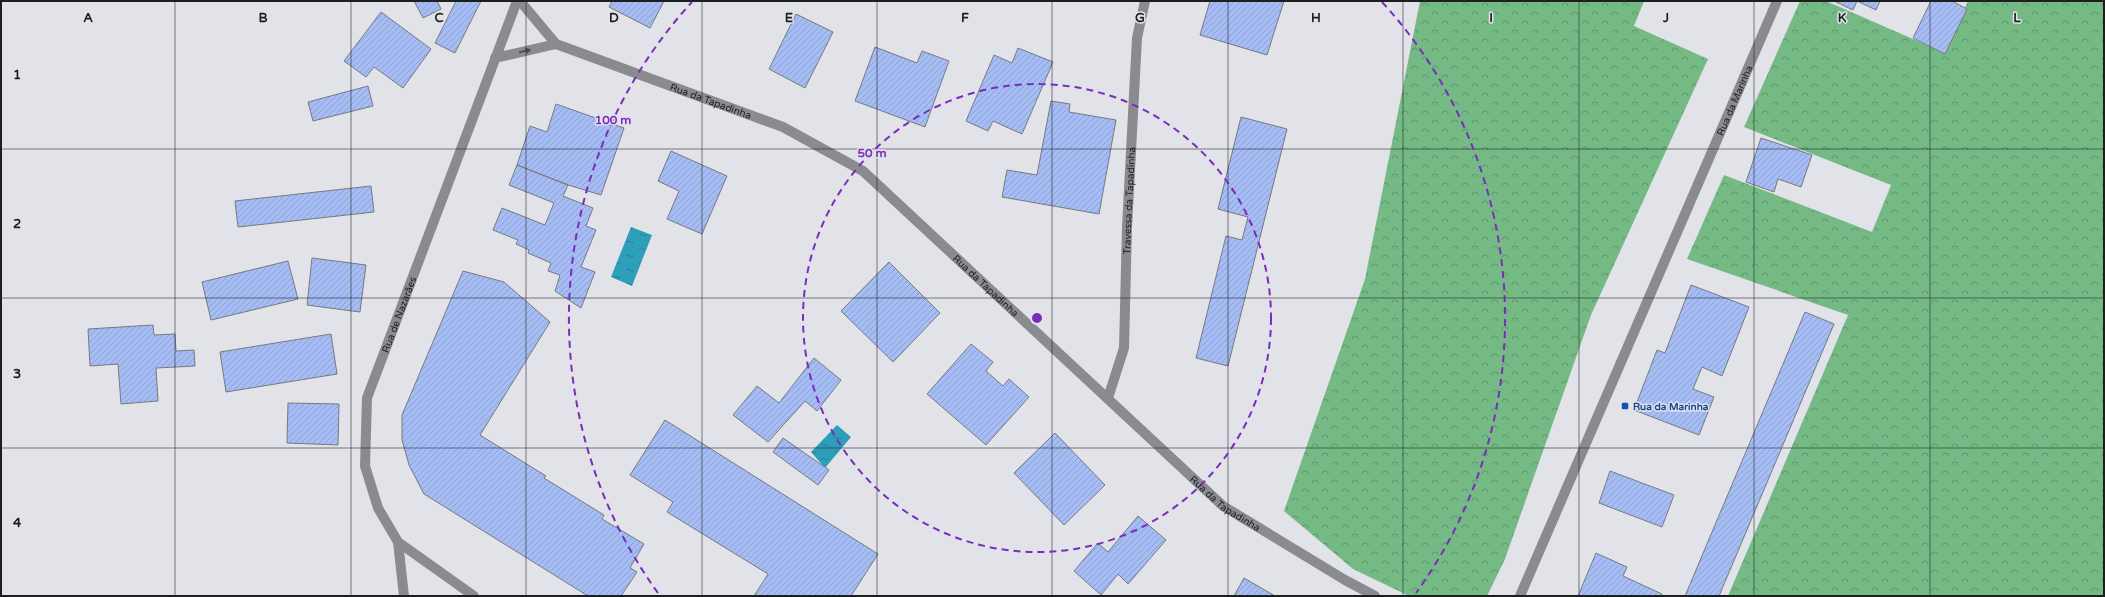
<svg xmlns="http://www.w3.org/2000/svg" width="2105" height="597" font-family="'Varela Round',sans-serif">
<defs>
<pattern id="forest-crowns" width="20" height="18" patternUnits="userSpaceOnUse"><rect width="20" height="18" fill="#75ba85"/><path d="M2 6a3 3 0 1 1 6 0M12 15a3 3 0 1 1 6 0" fill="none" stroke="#5f976c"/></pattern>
<pattern id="water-ripples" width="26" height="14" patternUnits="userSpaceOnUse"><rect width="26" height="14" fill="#2d9fb9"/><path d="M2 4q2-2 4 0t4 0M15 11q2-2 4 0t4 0" fill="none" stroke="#268196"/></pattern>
<pattern id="building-hatch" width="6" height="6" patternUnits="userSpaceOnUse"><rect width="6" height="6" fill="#a5bdf4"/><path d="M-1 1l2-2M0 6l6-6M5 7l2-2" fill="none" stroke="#8ea2d1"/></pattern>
</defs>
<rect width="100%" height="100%" fill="#e1e3e9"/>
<path fill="url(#forest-crowns)" d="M 1420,1 L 1644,1 L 1634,26 L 1708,59 L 1591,315 L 1505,559 L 1487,596 L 1409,596 L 1353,569 L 1284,511 L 1365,279 Z
M 1800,1 L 1826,1 L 1945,53 L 1968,1 L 2104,1 L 2104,596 L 1728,596 L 1848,315 L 1687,259 L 1724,175 L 1872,232 L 1891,185 L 1744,127 Z"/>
<path fill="url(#water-ripples)" d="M 631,227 L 652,235 L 632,286 L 611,277 Z
M 837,425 L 851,437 L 825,468 L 811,452 Z"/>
<path fill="url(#building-hatch)" stroke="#77797e" d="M 414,1 L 437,1 L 441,9 L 423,18 Z
M 456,1 L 481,1 L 455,53 L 435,43 Z
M 612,1 L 664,1 L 650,28 L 609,7 Z
M 1210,1 L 1284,1 L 1267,55 L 1200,35 Z
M 1834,1 L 1880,1 L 1876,10 L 1857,1 L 1853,10 Z
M 1931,1 L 1952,1 L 1967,9 L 1945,54 L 1913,38 Z
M 381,12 L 431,49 L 403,88 L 374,67 L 366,77 L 344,61 Z
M 796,14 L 833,32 L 805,88 L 769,69 Z
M 875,47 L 917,63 L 922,51 L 949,61 L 925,127 L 855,101 Z
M 1018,48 L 1053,62 L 1022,134 L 993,121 L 988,131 L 966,121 L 994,55 L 1012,63 Z
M 368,86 L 373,106 L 313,121 L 308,102 Z
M 1051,101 L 1070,104 L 1069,112 L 1116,120 L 1099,214 L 1002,197 L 1007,170 L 1037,175 Z
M 556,104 L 624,128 L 601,195 L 568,185 L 517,165 L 530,126 L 547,132 Z
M 1241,117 L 1287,129 L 1228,366 L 1196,358 L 1226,236 L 1242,240 L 1248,217 L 1218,209 Z
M 1761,138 L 1812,155 L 1801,187 L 1778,179 L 1774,192 L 1746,182 Z
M 671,151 L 727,176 L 702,234 L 667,219 L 679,191 L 658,181 Z
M 517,165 L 568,185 L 563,196 L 593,208 L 586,226 L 596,230 L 581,267 L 595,272 L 581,308 L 555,291 L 560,275 L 548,271 L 551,263 L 528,253 L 529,250 L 516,244 L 518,240 L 493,230 L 502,208 L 545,225 L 554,203 L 509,185 Z
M 371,186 L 374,212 L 238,227 L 235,201 Z
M 312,258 L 366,265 L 360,312 L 307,305 Z
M 288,261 L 298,299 L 211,320 L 202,282 Z
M 889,262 L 940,313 L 893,362 L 841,311 Z
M 463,271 L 504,282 L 550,322 L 480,435 L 546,476 L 544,478 L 604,515 L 602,519 L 644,544 L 630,568 L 637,572 L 621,596 L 588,596 L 424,494 L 409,465 L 402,440 L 402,415 Z
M 1691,285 L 1749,307 L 1722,376 L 1702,367 L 1693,389 L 1714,397 L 1699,435 L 1634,410 L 1657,350 L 1665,353 Z
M 1805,312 L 1834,324 L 1719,596 L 1685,596 Z
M 153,325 L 154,335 L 175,334 L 176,351 L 194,350 L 195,366 L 156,368 L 158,401 L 121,404 L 118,364 L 90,366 L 88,329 Z
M 331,334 L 337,374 L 226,392 L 220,352 Z
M 971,344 L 993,362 L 986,371 L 1003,386 L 1009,379 L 1029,397 L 986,445 L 927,394 Z
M 814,358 L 841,380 L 817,411 L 805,401 L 768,442 L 733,415 L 757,386 L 779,403 Z
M 288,403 L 339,404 L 338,445 L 287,443 Z
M 665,420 L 878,554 L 851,596 L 754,596 L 768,574 L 667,512 L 673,502 L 630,475 Z
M 1055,433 L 1105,485 L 1064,525 L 1014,473 Z
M 783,438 L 829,470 L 818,485 L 773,452 Z
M 1610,471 L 1674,495 L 1662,527 L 1599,503 Z
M 1138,516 L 1166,540 L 1128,584 L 1118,574 L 1101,595 L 1074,571 L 1098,543 L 1108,552 Z
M 1596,553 L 1627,567 L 1623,576 L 1662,594 L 1661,596 L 1578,596 Z
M 1244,578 L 1275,596 L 1234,596 Z"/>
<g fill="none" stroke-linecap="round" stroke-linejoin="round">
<g stroke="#8a8b8e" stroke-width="10">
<path id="s1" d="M 520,1 L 556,44 L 783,127 L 863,171 L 1223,506 L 1345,580 L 1375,596"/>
<path d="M 495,58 L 556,44"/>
<path id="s2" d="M 1108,398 L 1124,348 L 1127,227 L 1137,38 L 1145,1"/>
<path d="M 398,542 L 404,596"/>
<path id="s3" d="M 474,596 L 398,542 L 378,508 L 365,466 L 367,398 L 517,1"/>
<path id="s4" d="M 1520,596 L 1777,1"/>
</g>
</g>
<defs><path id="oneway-solid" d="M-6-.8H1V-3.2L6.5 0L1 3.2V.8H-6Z"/></defs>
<use fill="#494a4c" href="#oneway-solid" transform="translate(525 51) rotate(-13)"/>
<path fill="none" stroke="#1d1e20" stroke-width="1" stroke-opacity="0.55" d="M 175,1 L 175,596M 351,1 L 351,596M 526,1 L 526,596M 702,1 L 702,596M 877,1 L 877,596M 1052,1 L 1052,596M 1228,1 L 1228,596M 1403,1 L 1403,596M 1579,1 L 1579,596M 1754,1 L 1754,596M 1930,1 L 1930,596M 1,149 L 2104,149M 1,298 L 2104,298M 1,448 L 2104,448"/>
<g fill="none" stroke="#7b2cbf" stroke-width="2" stroke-dasharray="7 5">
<circle cx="1037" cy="318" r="234"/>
<path d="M658 593A468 468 0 0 1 692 2M1382 2A468 468 0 0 1 1416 593"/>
</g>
<rect fill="#1a4fb4" stroke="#e1e3e9" stroke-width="1.5" x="1621" y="402" width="8" height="8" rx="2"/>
<g text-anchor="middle" stroke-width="3" stroke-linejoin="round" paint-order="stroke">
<g font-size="10" fill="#1d1e20" stroke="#e1e3e9">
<text dy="4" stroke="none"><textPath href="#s1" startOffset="221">Rua da Tapadinha</textPath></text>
<text dy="4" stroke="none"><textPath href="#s4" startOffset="540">Rua da Marinha</textPath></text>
<text dy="4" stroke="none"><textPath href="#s2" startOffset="200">Travessa da Tapadinha</textPath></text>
<text dy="4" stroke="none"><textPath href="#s1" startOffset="557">Rua da Tapadinha</textPath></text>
<text dy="4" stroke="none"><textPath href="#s3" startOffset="334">Rua de Nazarães</textPath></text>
<text dy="4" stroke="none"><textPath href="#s1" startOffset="881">Rua da Tapadinha</textPath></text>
</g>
<g font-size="10" font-weight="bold" fill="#164399" stroke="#e1e3e9" text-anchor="start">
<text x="1633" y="410">Rua da Marinha</text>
</g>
</g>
<g font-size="13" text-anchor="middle" font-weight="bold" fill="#1d1e20" stroke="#e1e3e9" stroke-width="3" stroke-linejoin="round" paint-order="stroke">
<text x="88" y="22">A</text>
<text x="263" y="22">B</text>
<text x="439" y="22">C</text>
<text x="614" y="22">D</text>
<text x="789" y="22">E</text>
<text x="965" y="22">F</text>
<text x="1140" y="22">G</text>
<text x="1316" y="22">H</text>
<text x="1491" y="22">I</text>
<text x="1666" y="22">J</text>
<text x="1842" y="22">K</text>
<text x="2017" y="22">L</text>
<text x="17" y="79">1</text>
<text x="17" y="228">2</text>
<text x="17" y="378">3</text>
<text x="17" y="527">4</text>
</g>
<circle cx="1037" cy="318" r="6" fill="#7b2cbf" stroke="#e1e3e9" stroke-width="2"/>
<g font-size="12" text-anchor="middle" font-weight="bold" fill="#7b2cbf" stroke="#e1e3e9" stroke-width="3" stroke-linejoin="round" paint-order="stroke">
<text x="613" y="124">100 m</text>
<text x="872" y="157">50 m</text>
</g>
<rect width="2105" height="597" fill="none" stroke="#1d1e20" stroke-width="4"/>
</svg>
